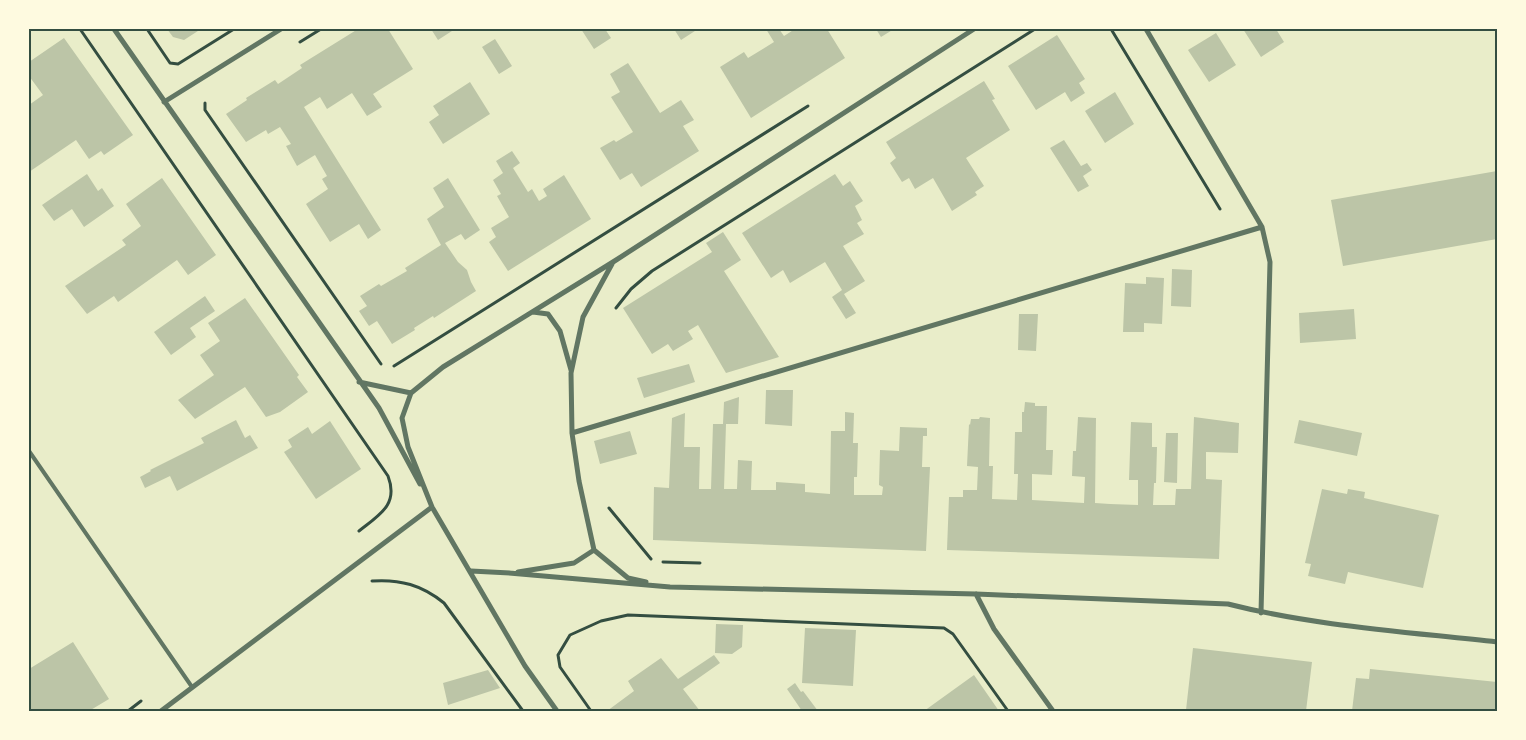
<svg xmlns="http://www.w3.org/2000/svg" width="1526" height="740" font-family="Overpass,sans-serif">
<rect width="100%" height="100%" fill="#e9edc9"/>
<path fill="#bcc5a7" d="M 167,29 L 201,29 L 184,40 L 173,37 Z
M 358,29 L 388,29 L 413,69 L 373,94 L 382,107 L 367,116 L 352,93 L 327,109 L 320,97 L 304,107 L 381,230 L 368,239 L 359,224 L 330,242 L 306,204 L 328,189 L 322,179 L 327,176 L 315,155 L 297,166 L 286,146 L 291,144 L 280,127 L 268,134 L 266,130 L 246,142 L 226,114 L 247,100 L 246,98 L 275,80 L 278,84 L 302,68 L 300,65 Z
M 431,29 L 455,29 L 438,40 Z
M 581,29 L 605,29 L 611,38 L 594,49 Z
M 674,29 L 698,29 L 681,40 Z
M 766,29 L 779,29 L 784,36 L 795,29 L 827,29 L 845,58 L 751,118 L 720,67 L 744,52 L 748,58 L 774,42 Z
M 876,29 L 894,29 L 881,37 Z
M 1243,29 L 1276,29 L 1284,42 L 1261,57 Z
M 1216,33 L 1236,65 L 1209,82 L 1188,50 Z
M 1057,35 L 1085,79 L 1079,83 L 1085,93 L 1071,102 L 1065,92 L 1036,110 L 1008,66 Z
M 64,38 L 133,135 L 104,155 L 101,151 L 89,159 L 76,140 L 29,172 L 29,105 L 43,95 L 29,76 L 29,62 Z
M 495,39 L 512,66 L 499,74 L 482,47 Z
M 628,63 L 660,113 L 681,100 L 694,120 L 683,126 L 699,151 L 641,187 L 632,173 L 620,180 L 600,148 L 614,140 L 616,142 L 633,132 L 611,97 L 620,92 L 610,74 Z
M 984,81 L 995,99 L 992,100 L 1010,130 L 966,158 L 984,186 L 975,192 L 977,195 L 952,211 L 933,178 L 915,189 L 909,178 L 902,182 L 890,163 L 896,158 L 886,142 Z
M 470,82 L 490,114 L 443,144 L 429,122 L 439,115 L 433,106 Z
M 1115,92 L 1134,124 L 1105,143 L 1085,111 Z
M 1064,140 L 1081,166 L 1087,163 L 1092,170 L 1083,176 L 1089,186 L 1078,192 L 1050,148 Z
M 512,151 L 520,163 L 513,168 L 528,192 L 532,189 L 539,201 L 547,196 L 543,189 L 564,175 L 591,219 L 508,271 L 489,242 L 496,237 L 491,228 L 509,217 L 497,196 L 501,194 L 493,180 L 503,173 L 496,161 Z
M 1497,171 L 1497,239 L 1343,266 L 1331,200 Z
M 87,174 L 98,191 L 102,188 L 114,206 L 84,227 L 72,209 L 54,221 L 42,205 Z
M 835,174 L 843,186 L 850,181 L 863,201 L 855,206 L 862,220 L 857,223 L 864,234 L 843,246 L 865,281 L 844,294 L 856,313 L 846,319 L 832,297 L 842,290 L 825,262 L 790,283 L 783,270 L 771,278 L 742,233 Z
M 162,178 L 216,255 L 188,275 L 177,260 L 118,302 L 114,296 L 87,314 L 65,286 L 126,245 L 122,240 L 141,226 L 126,204 Z
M 448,178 L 480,230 L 465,240 L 461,234 L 445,243 L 458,262 L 467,270 L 471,282 L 476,291 L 434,318 L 433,316 L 414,328 L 415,330 L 392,344 L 377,321 L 369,326 L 359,311 L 367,306 L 360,296 L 379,284 L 381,286 L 407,271 L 405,268 L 441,245 L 427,219 L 444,207 L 433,188 Z
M 723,232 L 741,260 L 724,271 L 779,357 L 726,373 L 698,325 L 688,331 L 693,339 L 673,351 L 668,344 L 652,354 L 623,308 L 712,252 L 706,243 Z
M 1172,269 L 1192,270 L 1191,307 L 1171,306 Z
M 1146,277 L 1164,278 L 1162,324 L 1144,323 L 1144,332 L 1123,332 L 1125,283 L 1146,284 Z
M 205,296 L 215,311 L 190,328 L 196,337 L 171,355 L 154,332 Z
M 245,298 L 299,375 L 297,377 L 308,392 L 280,412 L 266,417 L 245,387 L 195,419 L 178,400 L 214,375 L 200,355 L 220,341 L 208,323 Z
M 1354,309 L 1356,339 L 1300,343 L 1299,313 Z
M 1019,314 L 1038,314 L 1036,351 L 1018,350 Z
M 689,364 L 695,382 L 644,398 L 637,378 Z
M 766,390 L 793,390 L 792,426 L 765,424 Z
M 739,397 L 738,424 L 726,424 L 724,489 L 737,489 L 738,460 L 752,461 L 751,490 L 776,490 L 776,482 L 805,484 L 805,492 L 830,494 L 831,431 L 845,431 L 845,412 L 854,413 L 853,443 L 858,443 L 857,477 L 854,477 L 854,495 L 882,495 L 883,487 L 879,485 L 880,450 L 899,451 L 900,427 L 927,428 L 927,436 L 923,436 L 922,467 L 930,467 L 926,551 L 653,540 L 654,487 L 669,488 L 672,418 L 685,413 L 684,447 L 700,447 L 699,489 L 711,489 L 713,424 L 723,424 L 724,402 Z
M 1025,402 L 1035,403 L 1035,406 L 1047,406 L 1046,450 L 1053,450 L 1052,475 L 1032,474 L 1032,500 L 1084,503 L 1085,477 L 1072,476 L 1073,451 L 1076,451 L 1078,417 L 1096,418 L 1095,503 L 1110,504 L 1138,505 L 1138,480 L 1129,480 L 1131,422 L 1152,423 L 1152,447 L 1157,447 L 1156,483 L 1154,483 L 1153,505 L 1175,505 L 1176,489 L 1191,489 L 1194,417 L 1239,423 L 1238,453 L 1206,452 L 1206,479 L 1222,480 L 1219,559 L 947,550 L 949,497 L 963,497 L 963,490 L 977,490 L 978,467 L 967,466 L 969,424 L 970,425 L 971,419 L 979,419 L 980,417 L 990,418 L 989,466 L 993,466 L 992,499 L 1017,500 L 1018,474 L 1014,474 L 1015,432 L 1022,432 L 1022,412 L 1024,412 Z
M 236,420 L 245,438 L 250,435 L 258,448 L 177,491 L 170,476 L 145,488 L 140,477 L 151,471 L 150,470 L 204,443 L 201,438 Z
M 1299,420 L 1362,433 L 1357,456 L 1294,443 Z
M 330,421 L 361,469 L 316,499 L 284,452 L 292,447 L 288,440 L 308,427 L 312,434 Z
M 630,431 L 637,454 L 600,464 L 594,441 Z
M 1166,433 L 1178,433 L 1177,483 L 1164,482 Z
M 1322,489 L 1347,494 L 1348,489 L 1365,492 L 1364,498 L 1439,515 L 1423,588 L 1348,572 L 1345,584 L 1308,576 L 1311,564 L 1305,563 Z
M 716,624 L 743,625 L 742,647 L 732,654 L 715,653 Z
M 805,628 L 856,630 L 853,686 L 802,683 Z
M 73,642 L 109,699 L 89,711 L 29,711 L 29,669 Z
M 1193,648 L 1312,662 L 1306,711 L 1186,710 Z
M 714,655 L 720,663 L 683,689 L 700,711 L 607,711 L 634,691 L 628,681 L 661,658 L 678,679 Z
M 1370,669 L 1497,682 L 1497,711 L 1352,711 L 1356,678 L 1369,679 Z
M 488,670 L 500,688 L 448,705 L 443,683 Z
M 974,675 L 999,711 L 924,711 Z
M 795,683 L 801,692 L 803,691 L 818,711 L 802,711 L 787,689 Z"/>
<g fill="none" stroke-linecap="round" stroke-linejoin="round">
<path stroke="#344e41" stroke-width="3" d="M 80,29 L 388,476 C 399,505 379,515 359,531
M 147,29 L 170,63 L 178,64 L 234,29
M 1111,29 L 1220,209
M 300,42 L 321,29
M 205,103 L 205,110 L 381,364
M 616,308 L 631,289 L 652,271 L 1035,29
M 394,366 L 808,106
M 609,508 L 651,559
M 663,562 L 700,563
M 372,581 C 400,579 422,585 444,603 L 523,711
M 128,711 L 141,701
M 591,711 L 560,667 L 558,655 L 570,635 L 601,621 L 628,615 L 944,628 L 953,634 L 1008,711"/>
<path stroke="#617663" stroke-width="4" d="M 29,451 L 192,687"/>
<path stroke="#617663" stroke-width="5" d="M 114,29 L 379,408 L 420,484
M 1146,29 L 1262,227 L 1270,262 L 1261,613
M 164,102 L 281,29
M 612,264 L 583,317 L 571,373 L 572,433 L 579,481 L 594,550 L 628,578 L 646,582
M 533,312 L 548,314 L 560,331 L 571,370
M 359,382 L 411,393
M 572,433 L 1262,227
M 471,571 L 510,573
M 518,572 L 574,563 L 594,550
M 509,573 L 670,587 L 976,594 L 1228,604 C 1314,626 1409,632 1497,642
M 976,594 L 994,629 L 1053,711
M 161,711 L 432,507
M 557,711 L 525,666 L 432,507 L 408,447 L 402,418 L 411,393 L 443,367 L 613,262 L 974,29"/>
</g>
<rect width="1526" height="740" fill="none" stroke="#fefae0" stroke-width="60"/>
<rect x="30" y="30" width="1466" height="680" fill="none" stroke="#344e41" stroke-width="2"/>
</svg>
